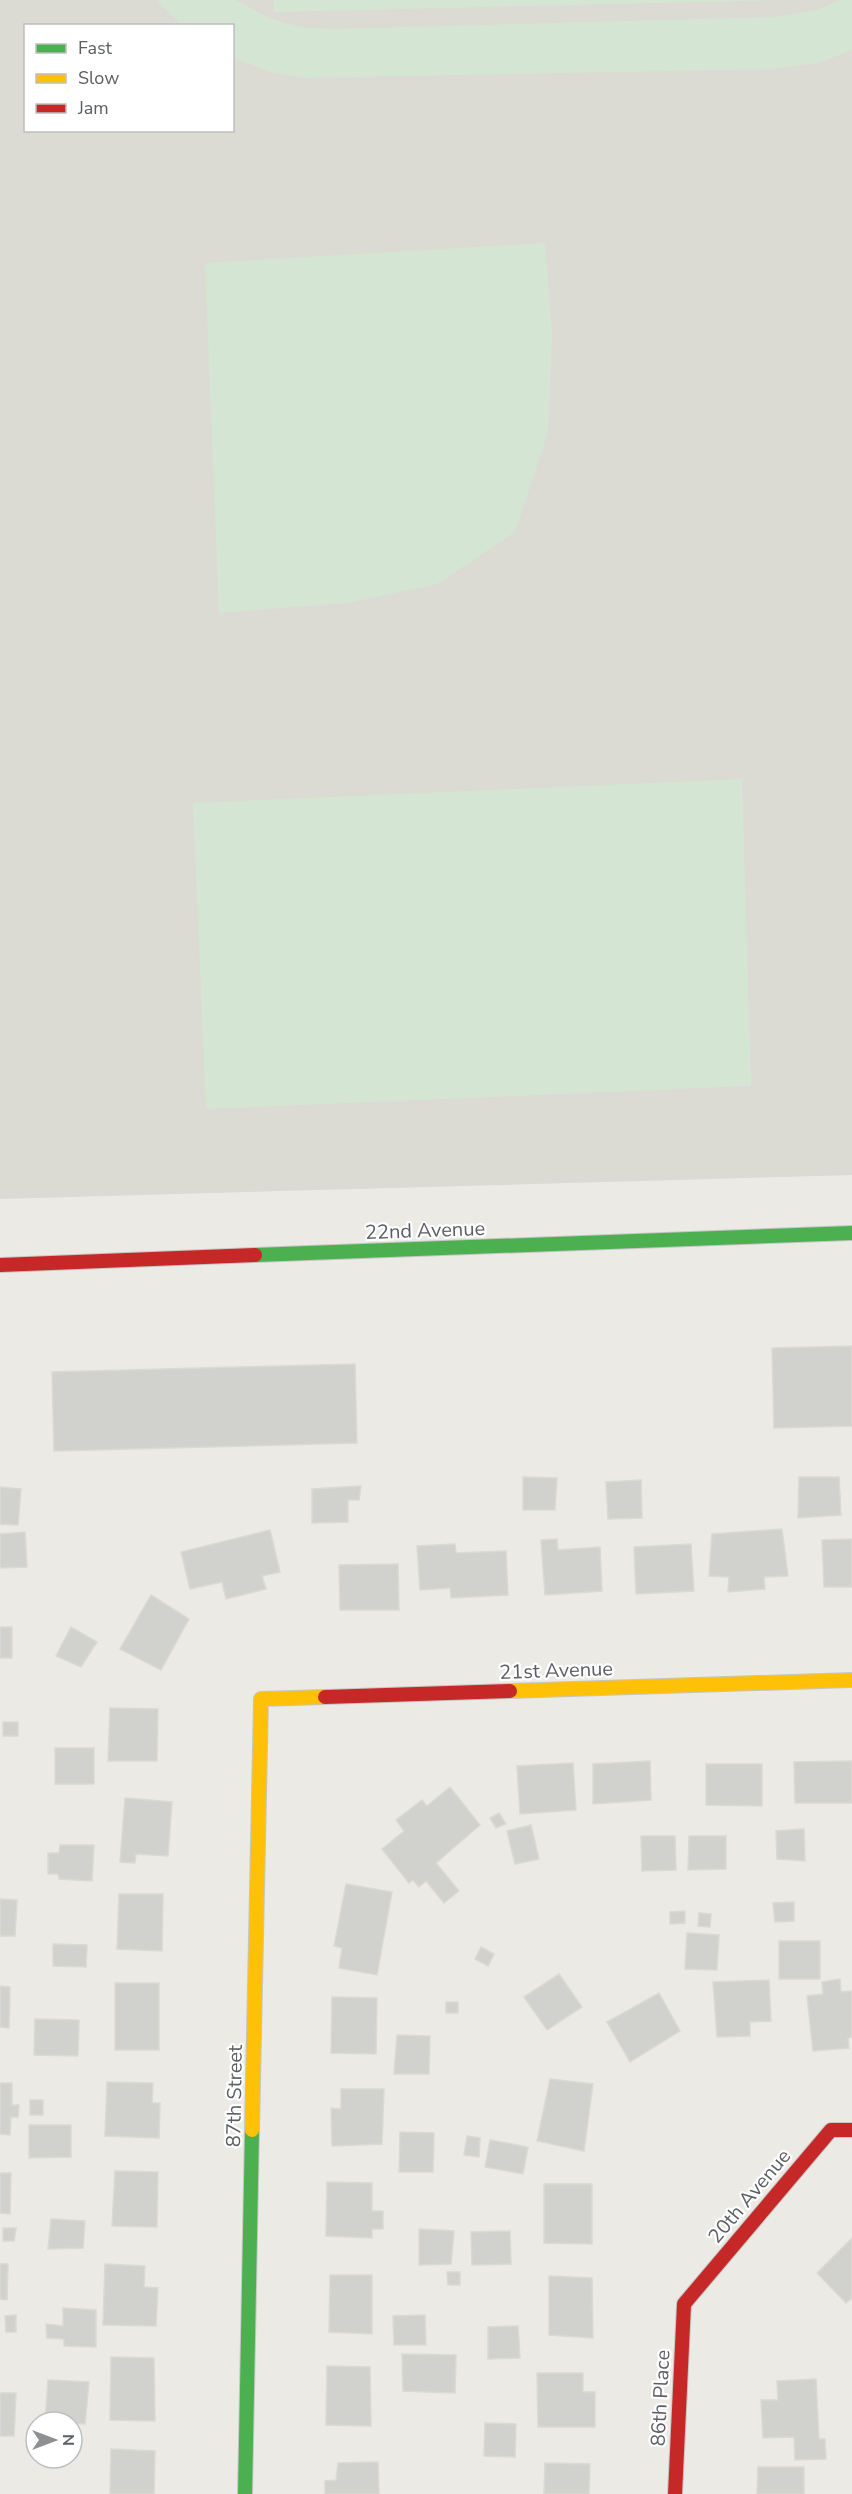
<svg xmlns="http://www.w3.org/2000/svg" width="852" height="2494" font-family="'Nunito Sans',sans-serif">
<rect width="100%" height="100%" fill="#ebeae5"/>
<path fill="#dbdad3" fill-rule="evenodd" d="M 0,0 L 852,0 L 852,1175 L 0,1199 ZM 26,26 L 232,26 L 232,130 L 26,130 Z"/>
<path fill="#d4e6d3" d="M 156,0 L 235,0 L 271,19 L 300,27 L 332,29 L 776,17 L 817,10 L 840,0 L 852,0 L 852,50 L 818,63 L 771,69 L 305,78 L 274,73 L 238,60 L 233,57 L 232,26 L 182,25 Z
M 274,0 L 781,0 L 274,12 Z
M 545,243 L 552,334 L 548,432 L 515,532 L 437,584 L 348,603 L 219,613 L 205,263 Z
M 742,779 L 751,1086 L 206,1109 L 193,803 Z"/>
<path fill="#d1d1ce" stroke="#dad9d4" stroke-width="1.5" d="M 852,1346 L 852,1426 L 774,1428 L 772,1348 Z
M 355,1364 L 357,1443 L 54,1451 L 52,1372 Z
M 523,1477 L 557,1478 L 555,1510 L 523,1510 Z
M 799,1477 L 839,1477 L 841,1515 L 798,1518 Z
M 641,1480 L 642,1518 L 608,1519 L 606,1482 Z
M 361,1486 L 359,1500 L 348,1500 L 348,1522 L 312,1523 L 312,1489 Z
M 0,1487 L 21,1489 L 18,1525 L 0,1524 Z
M 782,1529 L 788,1576 L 764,1577 L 765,1589 L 728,1592 L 729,1577 L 709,1576 L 712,1534 Z
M 270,1530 L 280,1572 L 262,1576 L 266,1589 L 226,1599 L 222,1582 L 190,1589 L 181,1552 Z
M 25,1532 L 27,1567 L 0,1568 L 0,1534 Z
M 557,1539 L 558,1550 L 600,1547 L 602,1591 L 545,1595 L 541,1540 Z
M 852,1539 L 852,1587 L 824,1587 L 822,1540 Z
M 455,1544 L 456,1553 L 506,1551 L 508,1595 L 451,1598 L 450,1588 L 420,1590 L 417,1546 Z
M 691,1544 L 694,1591 L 636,1594 L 634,1547 Z
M 398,1564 L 399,1610 L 340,1610 L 339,1565 Z
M 151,1595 L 189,1619 L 161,1670 L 120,1649 Z
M 0,1627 L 12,1627 L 12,1658 L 0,1658 Z
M 71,1627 L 97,1642 L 81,1667 L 56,1656 Z
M 110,1708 L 158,1709 L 157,1761 L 108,1761 Z
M 3,1722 L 18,1722 L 18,1736 L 3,1736 Z
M 55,1748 L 94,1748 L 94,1784 L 55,1784 Z
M 650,1761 L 651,1800 L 593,1804 L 593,1764 Z
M 852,1761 L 852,1803 L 795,1803 L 794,1762 Z
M 573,1763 L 576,1810 L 520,1814 L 517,1766 Z
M 706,1764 L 762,1764 L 762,1806 L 706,1805 Z
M 450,1787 L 480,1825 L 436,1863 L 459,1891 L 444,1903 L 426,1881 L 419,1887 L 413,1880 L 409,1883 L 382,1849 L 404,1831 L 396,1820 L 422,1800 L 427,1806 Z
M 125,1798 L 172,1802 L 168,1856 L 136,1854 L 135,1863 L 120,1862 Z
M 499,1813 L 506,1824 L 496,1828 L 490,1818 Z
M 531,1825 L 539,1859 L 515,1864 L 507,1831 Z
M 804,1829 L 805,1861 L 777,1859 L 776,1831 Z
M 641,1836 L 675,1836 L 676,1870 L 642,1871 Z
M 689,1836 L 726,1836 L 726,1869 L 688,1870 Z
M 60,1845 L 94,1845 L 92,1881 L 59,1879 L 58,1874 L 48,1874 L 48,1853 L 59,1853 Z
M 346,1884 L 392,1892 L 377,1975 L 339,1968 L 342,1948 L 334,1946 Z
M 119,1894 L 163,1894 L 162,1951 L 117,1949 Z
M 0,1899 L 17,1900 L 15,1936 L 0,1936 Z
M 794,1902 L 794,1921 L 775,1922 L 773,1903 Z
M 685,1911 L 685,1923 L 670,1924 L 670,1912 Z
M 699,1913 L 711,1914 L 710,1927 L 698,1926 Z
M 687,1933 L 719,1935 L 717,1970 L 685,1969 Z
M 779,1941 L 820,1941 L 820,1979 L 779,1979 Z
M 53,1944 L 87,1945 L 86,1967 L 53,1966 Z
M 481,1947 L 494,1954 L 488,1966 L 475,1959 Z
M 559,1974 L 582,2007 L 547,2030 L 524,1997 Z
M 840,1979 L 841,1992 L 852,1991 L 852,2037 L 848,2038 L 849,2048 L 813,2051 L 807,1996 L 823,1994 L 822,1982 Z
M 769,1980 L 771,2021 L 750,2022 L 750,2036 L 717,2037 L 713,1982 Z
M 115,1983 L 159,1983 L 159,2050 L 115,2050 Z
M 0,1986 L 10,1987 L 9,2028 L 0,2027 Z
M 659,1993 L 680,2031 L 630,2062 L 607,2022 Z
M 332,1997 L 377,1998 L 376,2054 L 331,2053 Z
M 446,2002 L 458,2002 L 458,2013 L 446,2013 Z
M 35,2019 L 79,2020 L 78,2056 L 34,2055 Z
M 397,2035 L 430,2036 L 429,2074 L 394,2074 Z
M 550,2079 L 593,2084 L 584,2151 L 537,2141 Z
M 107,2082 L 153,2083 L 152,2103 L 160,2103 L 159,2138 L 105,2136 Z
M 0,2083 L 12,2083 L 12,2105 L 19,2105 L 18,2117 L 11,2117 L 10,2135 L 0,2134 Z
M 341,2089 L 384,2089 L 382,2144 L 332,2146 L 331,2108 L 341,2109 Z
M 30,2100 L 43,2100 L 43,2115 L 30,2115 Z
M 29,2125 L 71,2125 L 71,2157 L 29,2158 Z
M 400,2132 L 434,2133 L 433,2172 L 399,2172 Z
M 467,2136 L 480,2138 L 479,2157 L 464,2155 Z
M 490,2140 L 528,2147 L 523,2174 L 485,2167 Z
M 115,2171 L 158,2172 L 157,2227 L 112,2226 Z
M 0,2173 L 11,2173 L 10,2214 L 0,2213 Z
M 327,2182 L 372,2183 L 372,2211 L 383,2211 L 383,2229 L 372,2229 L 372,2238 L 326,2236 Z
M 544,2184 L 592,2184 L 592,2244 L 544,2243 Z
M 51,2219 L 85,2221 L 83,2248 L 48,2249 Z
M 3,2228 L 16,2228 L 14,2241 L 3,2241 Z
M 419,2229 L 454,2231 L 451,2264 L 419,2265 Z
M 510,2231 L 511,2264 L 472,2265 L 471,2232 Z
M 852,2238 L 852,2298 L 846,2303 L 817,2273 Z
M 0,2264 L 8,2264 L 7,2300 L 0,2299 Z
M 105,2264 L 145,2266 L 144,2287 L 158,2288 L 156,2326 L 103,2325 Z
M 447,2272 L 460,2272 L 460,2285 L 448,2285 Z
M 330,2275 L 372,2275 L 372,2334 L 329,2332 Z
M 549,2276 L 592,2278 L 593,2338 L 549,2335 Z
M 63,2308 L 96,2310 L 96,2347 L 64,2346 L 64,2339 L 47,2338 L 46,2324 L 63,2326 Z
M 16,2315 L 16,2332 L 6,2332 L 5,2316 Z
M 425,2315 L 426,2345 L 394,2345 L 393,2316 Z
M 518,2326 L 520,2358 L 488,2359 L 488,2327 Z
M 402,2354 L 456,2355 L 455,2393 L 403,2391 Z
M 111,2357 L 154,2358 L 155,2421 L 110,2420 Z
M 327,2366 L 370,2367 L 371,2426 L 326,2425 Z
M 537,2373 L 583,2373 L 583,2392 L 595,2392 L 595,2427 L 538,2427 Z
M 816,2379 L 819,2439 L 825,2439 L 826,2459 L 795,2460 L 794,2437 L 763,2438 L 761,2400 L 778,2400 L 777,2381 Z
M 48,2380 L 89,2382 L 85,2424 L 45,2421 Z
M 0,2393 L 16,2393 L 14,2436 L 0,2436 Z
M 485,2423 L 516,2424 L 515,2457 L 484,2456 Z
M 111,2449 L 155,2451 L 154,2494 L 110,2494 Z
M 378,2462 L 379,2494 L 325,2494 L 325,2481 L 336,2480 L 338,2463 Z
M 545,2463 L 590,2464 L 589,2494 L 544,2494 Z
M 758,2467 L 804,2467 L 804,2494 L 757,2494 Z"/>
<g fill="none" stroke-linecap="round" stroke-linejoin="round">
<g stroke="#c6c6c6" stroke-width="16">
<path id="fast" d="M 255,1255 L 852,1233
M 245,2494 L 252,2130"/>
</g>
<g stroke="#c6c6c6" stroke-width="16">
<path id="slow" d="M 510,1691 L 852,1680
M 252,2130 L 261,1699 L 325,1697"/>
</g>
<g stroke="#c6c6c6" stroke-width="16">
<path id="jam" d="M 0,1265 L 255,1255
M 325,1697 L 510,1691
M 675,2494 L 684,2304 L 831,2130 L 852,2130"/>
</g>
<use href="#fast" stroke="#4caf50" stroke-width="14"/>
<use href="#slow" stroke="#ffc107" stroke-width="14"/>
<use href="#jam" stroke="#c62828" stroke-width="14"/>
</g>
<g text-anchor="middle" stroke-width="4.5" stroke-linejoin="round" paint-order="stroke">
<g font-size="20" fill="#5b5e63" stroke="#fff">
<text transform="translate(425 1230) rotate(-2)" y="7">22nd Avenue</text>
<text transform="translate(556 1670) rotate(-2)" y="7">21st Avenue</text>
<text transform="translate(234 2096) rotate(-89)" y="7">87th Street</text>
<text transform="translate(749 2196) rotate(-50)" y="7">20th Avenue</text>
<text transform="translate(660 2398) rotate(-87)" y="7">86th Place</text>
</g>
</g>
<rect x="24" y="24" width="210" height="108" fill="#ffffff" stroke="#bdbfc1" stroke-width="1.5"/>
<rect x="36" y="44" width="30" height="9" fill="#4caf50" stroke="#bdbfc1" stroke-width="1.5"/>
<text x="78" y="54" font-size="18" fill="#5b5e63">Fast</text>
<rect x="36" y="74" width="30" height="9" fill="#ffc107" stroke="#bdbfc1" stroke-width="1.5"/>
<text x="78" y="84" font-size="18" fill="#5b5e63">Slow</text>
<rect x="36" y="104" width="30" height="9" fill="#c62828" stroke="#bdbfc1" stroke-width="1.5"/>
<text x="78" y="114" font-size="18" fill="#5b5e63">Jam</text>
<g transform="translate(54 2440) rotate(90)"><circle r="28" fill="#ffffff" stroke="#bdbfc1" stroke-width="1.5"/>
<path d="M0-4.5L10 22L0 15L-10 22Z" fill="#8d8f90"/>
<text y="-9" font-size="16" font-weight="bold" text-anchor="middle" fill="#5b5e63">N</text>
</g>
</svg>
